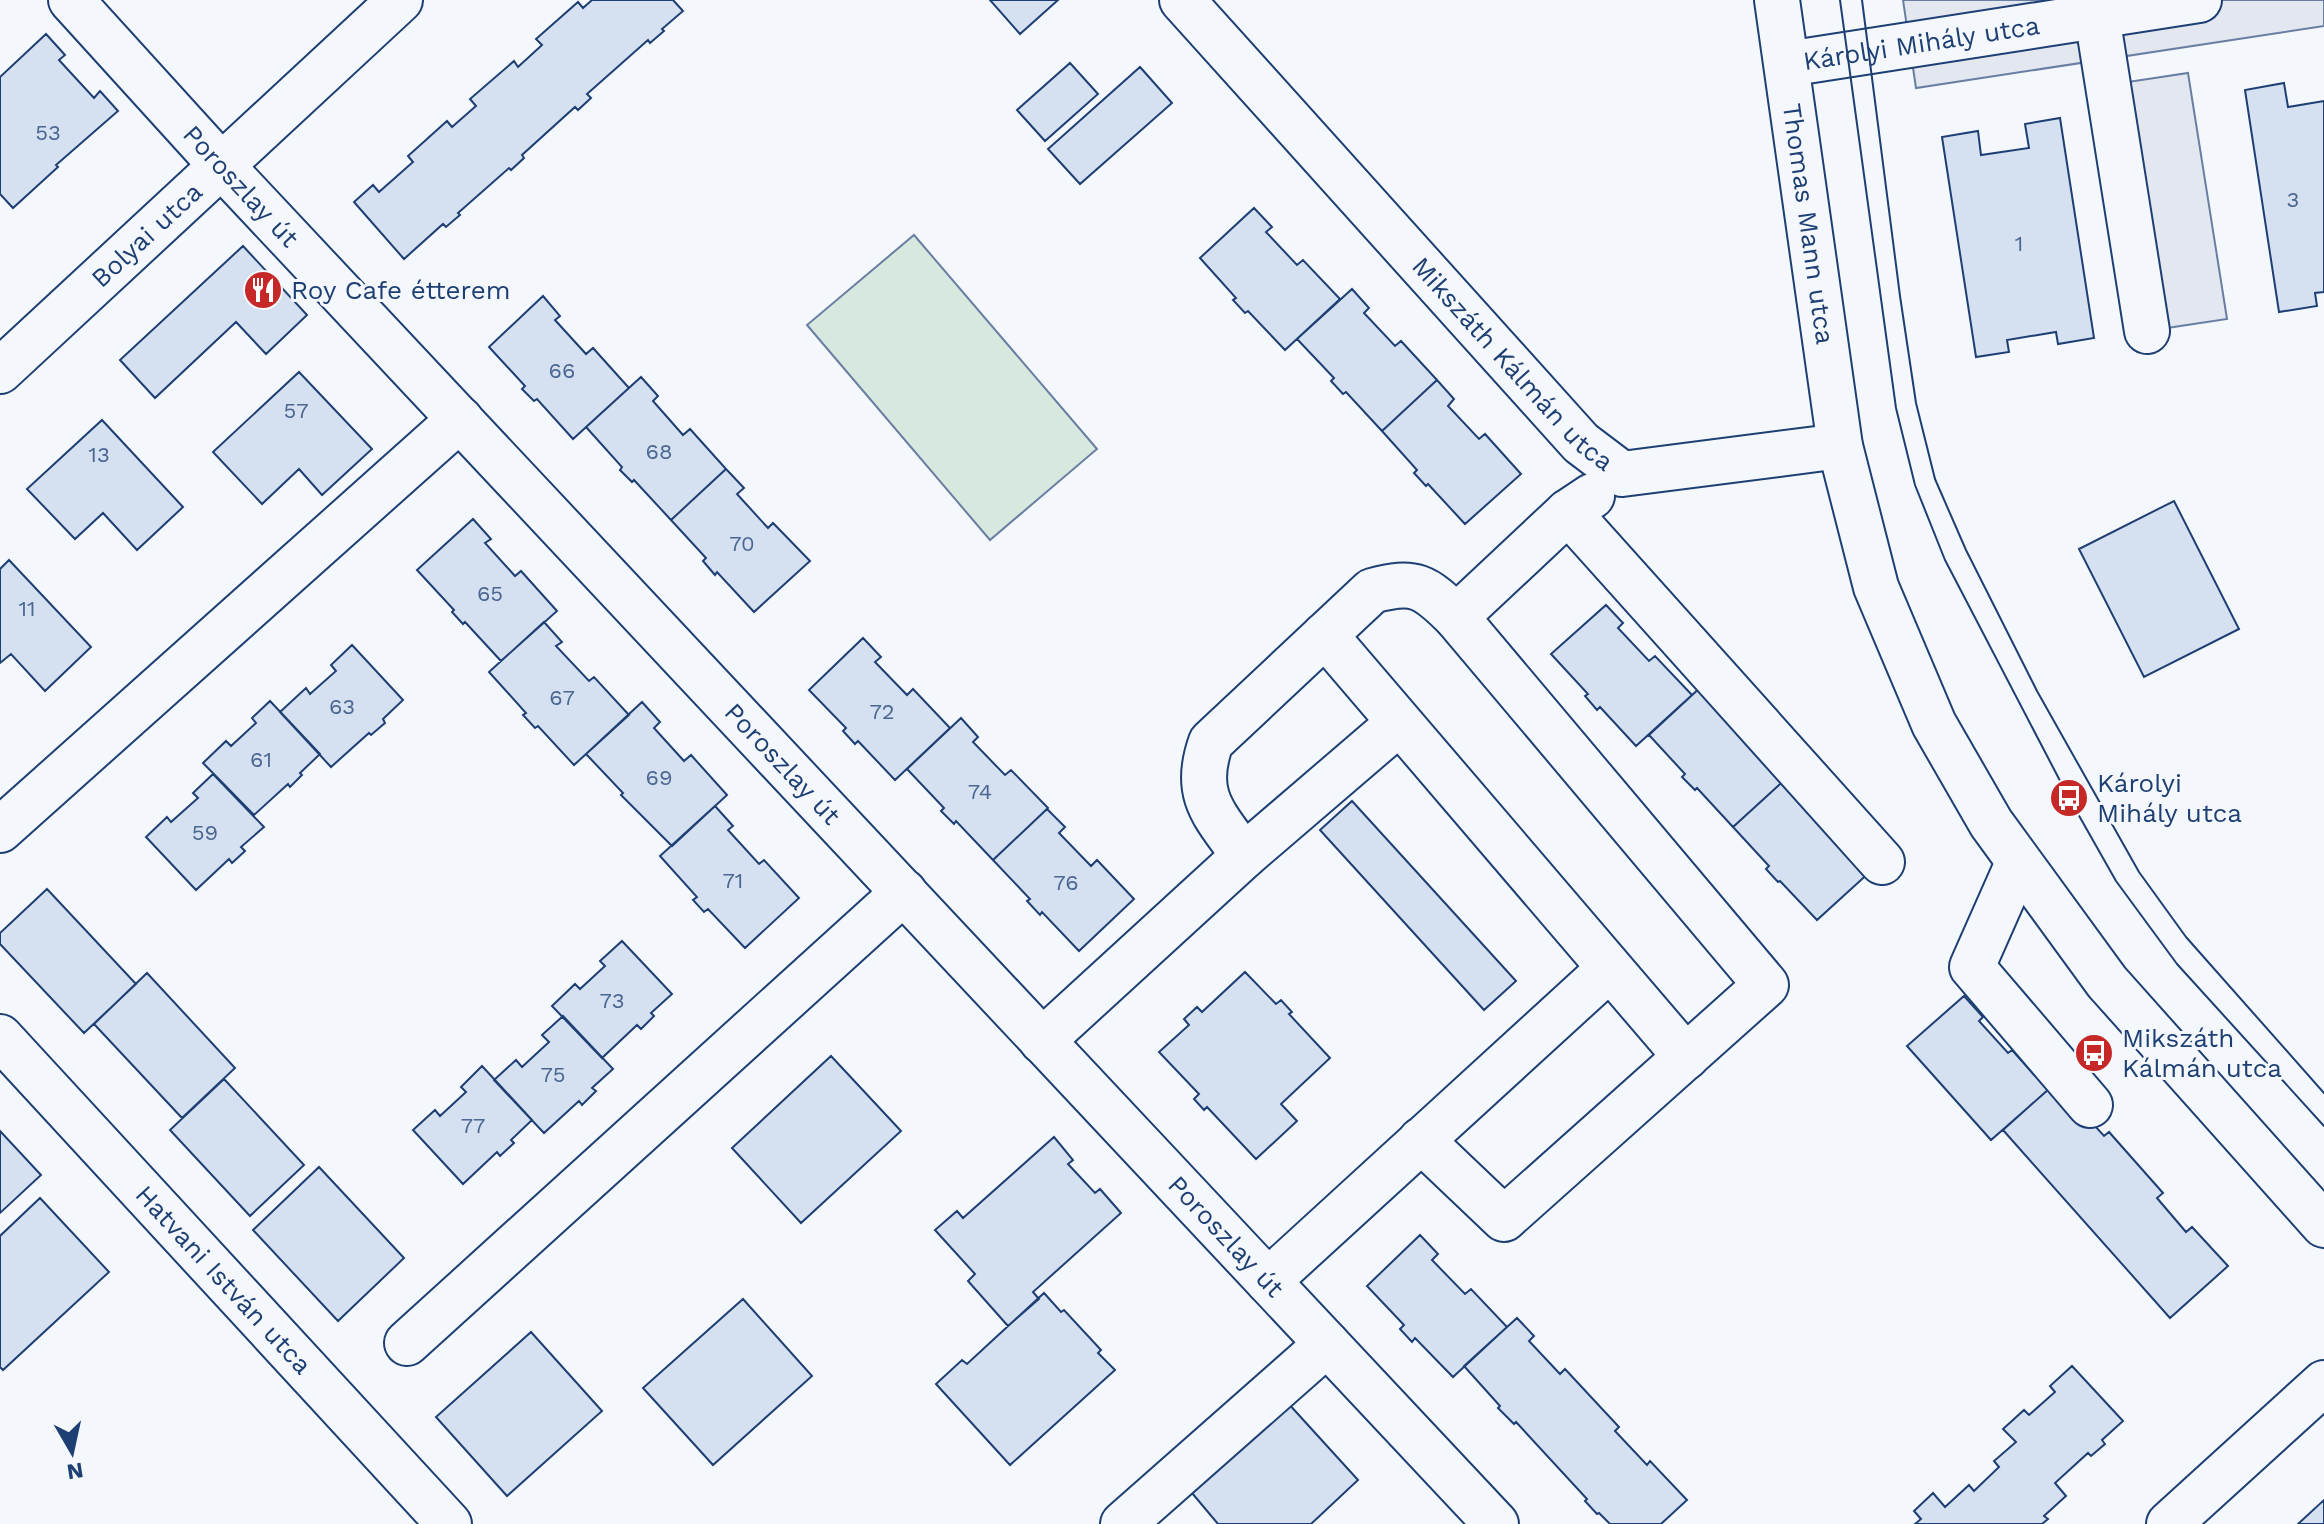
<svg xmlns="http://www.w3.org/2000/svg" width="2324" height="1524" font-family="'Work Sans',sans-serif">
<rect width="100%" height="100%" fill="#f4f7fb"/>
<path fill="#d7e8df" stroke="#687fa3" stroke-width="2" d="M 914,235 L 1097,449 L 990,540 L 807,325 Z"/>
<path fill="#e3e8f0" stroke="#687fa3" stroke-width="2" d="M 1903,0 L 2324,0 L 2324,26 L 1916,88 Z
M 2188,73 L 2227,319 L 2147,331 L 2108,85 Z"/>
<path fill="#d5e0f0" stroke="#1d3f73" stroke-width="2" d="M 592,0 L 673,0 L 683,11 L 662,29 L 664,31 L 650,43 L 648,40 L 587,94 L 591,98 L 578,110 L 575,107 L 522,155 L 524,158 L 511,170 L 509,168 L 458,213 L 460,215 L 446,227 L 443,224 L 404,259 L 354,202 L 373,185 L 379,192 L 413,162 L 408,156 L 447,121 L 452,127 L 476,106 L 470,99 L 514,61 L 518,67 L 542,45 L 536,39 L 578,2 L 583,8 Z
M 990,0 L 1058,0 L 1020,34 Z
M 46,34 L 65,55 L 59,60 L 94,98 L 100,91 L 118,111 L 56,165 L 58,167 L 13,208 L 0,194 L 0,77 Z
M 1070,63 L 1098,94 L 1045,141 L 1017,110 Z
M 1140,67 L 1172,103 L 1080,184 L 1048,149 Z
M 2284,83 L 2288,107 L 2324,101 L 2324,292 L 2315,293 L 2317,306 L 2279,312 L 2245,90 Z
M 2060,118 L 2094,338 L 2058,344 L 2056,332 L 2007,340 L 2009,352 L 1976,357 L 1942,137 L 1978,131 L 1981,155 L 2029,148 L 2025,124 Z
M 1254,208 L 1272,227 L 1266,232 L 1297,265 L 1303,260 L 1340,299 L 1285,350 L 1248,311 L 1245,313 L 1233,300 L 1236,298 L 1200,258 Z
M 243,246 L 307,315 L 266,354 L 236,322 L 155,398 L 120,360 Z
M 1352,289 L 1369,308 L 1364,313 L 1395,346 L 1401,341 L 1437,380 L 1382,431 L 1346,392 L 1343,394 L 1331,381 L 1334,378 L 1297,339 Z
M 543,296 L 560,316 L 555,320 L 586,354 L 593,348 L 629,388 L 573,439 L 537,399 L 534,401 L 522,389 L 525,386 L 489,347 Z
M 299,372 L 372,449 L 322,495 L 299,469 L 262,504 L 213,452 Z
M 641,377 L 658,396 L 653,401 L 683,435 L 690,429 L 726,469 L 671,520 L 634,480 L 632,482 L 620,470 L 622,467 L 586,427 Z
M 1437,380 L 1454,399 L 1448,406 L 1479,439 L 1485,434 L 1521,474 L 1465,524 L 1428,484 L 1426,486 L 1414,473 L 1417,470 L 1382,431 Z
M 102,420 L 183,507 L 137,550 L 103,513 L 75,539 L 27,489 Z
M 726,469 L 744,488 L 737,494 L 768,528 L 773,523 L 810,561 L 754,612 L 717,572 L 715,575 L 703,561 L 706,558 L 671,520 Z
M 2174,501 L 2239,629 L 2144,677 L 2079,549 Z
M 473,519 L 491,539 L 485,543 L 515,576 L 521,571 L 557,611 L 501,661 L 465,622 L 463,624 L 452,612 L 454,610 L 417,570 Z
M 9,560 L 91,647 L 45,691 L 11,654 L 0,663 L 0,569 Z
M 1606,605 L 1623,623 L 1618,628 L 1649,661 L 1655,656 L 1692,695 L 1636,746 L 1600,707 L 1597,710 L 1585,696 L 1588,694 L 1551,654 Z
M 544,622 L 562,642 L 556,646 L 589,681 L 594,677 L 629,715 L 574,765 L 538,726 L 535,728 L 523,715 L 526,713 L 489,672 Z
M 863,638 L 881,657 L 875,662 L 907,695 L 913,689 L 950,728 L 895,780 L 858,741 L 855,744 L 843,731 L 846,728 L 809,690 Z
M 352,645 L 403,700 L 383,719 L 385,723 L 371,735 L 369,733 L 331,767 L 280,712 L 306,688 L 310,694 L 336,671 L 331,665 Z
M 1703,685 L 1789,776 L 1733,827 L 1697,788 L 1695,790 L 1682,777 L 1685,774 L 1649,735 Z
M 270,701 L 320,754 L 300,773 L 302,775 L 290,787 L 288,784 L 254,815 L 203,763 L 226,741 L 231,746 L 256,723 L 252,718 Z
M 642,702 L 660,722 L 654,728 L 684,761 L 691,755 L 727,795 L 672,846 L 621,795 L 623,793 L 586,754 Z
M 961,718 L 978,737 L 973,742 L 1005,775 L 1011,770 L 1048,808 L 993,860 L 956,821 L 954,824 L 941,811 L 944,808 L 907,769 Z
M 213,774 L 264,827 L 241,847 L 245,851 L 232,863 L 229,859 L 196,890 L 146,837 L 167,817 L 171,822 L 198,798 L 193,793 Z
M 1789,776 L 1872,870 L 1817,920 L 1780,881 L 1778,882 L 1766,869 L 1769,866 L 1733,827 Z
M 1352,801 L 1516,981 L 1484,1010 L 1320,830 Z
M 715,806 L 733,826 L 728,830 L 759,864 L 764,860 L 799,898 L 745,948 L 708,909 L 704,912 L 693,900 L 697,897 L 660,856 Z
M 1047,809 L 1065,827 L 1059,833 L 1091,866 L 1097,860 L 1134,899 L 1079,951 L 1042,912 L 1040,915 L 1027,901 L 1030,899 L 993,860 Z
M 47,889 L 136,984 L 84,1033 L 0,944 L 0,933 Z
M 622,941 L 672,994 L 651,1013 L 654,1016 L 641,1029 L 637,1025 L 602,1058 L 552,1006 L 575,984 L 580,989 L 605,966 L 600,961 Z
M 1245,972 L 1276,1004 L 1281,1000 L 1292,1012 L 1289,1014 L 1330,1058 L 1281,1104 L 1297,1121 L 1256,1159 L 1207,1107 L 1204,1110 L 1194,1099 L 1199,1094 L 1159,1052 L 1189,1025 L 1184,1019 L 1197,1007 L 1202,1012 Z
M 147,973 L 235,1068 L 182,1118 L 94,1024 Z
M 1964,996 L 1983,1017 L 1979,1021 L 2008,1053 L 2012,1050 L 2048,1090 L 1991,1140 L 1907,1046 Z
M 563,1016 L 613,1069 L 592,1088 L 596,1091 L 582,1105 L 579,1101 L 544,1133 L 494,1080 L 516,1060 L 522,1067 L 549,1042 L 542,1035 Z
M 831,1056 L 901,1131 L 801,1223 L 732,1148 Z
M 482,1066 L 532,1120 L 511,1140 L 514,1143 L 500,1156 L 497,1152 L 463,1184 L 413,1130 L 435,1110 L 440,1116 L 466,1092 L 461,1087 Z
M 2061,1078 L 2074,1103 L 2104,1136 L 2109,1132 L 2163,1193 L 2157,1198 L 2186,1232 L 2192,1227 L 2228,1266 L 2170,1318 L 2003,1130 Z
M 224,1079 L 304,1165 L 250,1216 L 170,1130 Z
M 0,1131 L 41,1175 L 0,1213 Z
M 1054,1137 L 1073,1160 L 1068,1164 L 1095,1193 L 1100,1189 L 1121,1213 L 1033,1292 L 1039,1299 L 1008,1326 L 968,1281 L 975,1274 L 935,1230 L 957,1211 L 963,1218 Z
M 319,1167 L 404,1258 L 338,1321 L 253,1230 Z
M 40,1198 L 109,1272 L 3,1370 L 0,1367 L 0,1236 Z
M 1420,1235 L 1438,1254 L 1432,1260 L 1465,1294 L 1471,1289 L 1507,1327 L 1453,1377 L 1415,1338 L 1412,1342 L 1400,1329 L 1404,1325 L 1367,1286 Z
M 1044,1293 L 1061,1312 L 1064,1310 L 1101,1350 L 1098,1353 L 1115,1370 L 1010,1465 L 936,1384 L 962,1360 L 967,1364 Z
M 743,1299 L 812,1376 L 713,1465 L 643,1388 Z
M 1517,1318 L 1534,1336 L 1529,1341 L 1560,1374 L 1565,1369 L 1619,1427 L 1615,1431 L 1647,1465 L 1650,1461 L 1687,1500 L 1661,1524 L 1610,1524 L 1599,1513 L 1597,1514 L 1585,1501 L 1587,1499 L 1516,1422 L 1514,1424 L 1498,1408 L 1500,1406 L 1464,1366 Z
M 531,1332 L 602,1411 L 507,1496 L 436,1417 Z
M 2072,1366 L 2123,1421 L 2102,1440 L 2105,1444 L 2091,1456 L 2088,1453 L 2055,1483 L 2066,1496 L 2044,1516 L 2048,1519 L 2042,1524 L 1915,1524 L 1921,1519 L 1914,1511 L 1933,1493 L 1945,1507 L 1969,1485 L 1974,1491 L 1999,1467 L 1994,1461 L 2016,1442 L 2003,1429 L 2024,1410 L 2029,1415 L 2055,1392 L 2050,1386 Z
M 1287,1402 L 1358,1480 L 1311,1524 L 1218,1524 L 1192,1493 Z
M 2324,1500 L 2324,1524 L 2298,1524 Z"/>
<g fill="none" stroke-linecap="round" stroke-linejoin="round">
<g stroke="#1d3f73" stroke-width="48">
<g id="minor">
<path id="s1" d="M 71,0 L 220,164 L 1496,1524"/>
<path id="s2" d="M 1182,0 L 1581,443 L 1622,474 L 1840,446"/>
<path id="s3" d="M 1777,0 L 1840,446 L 1876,587 L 1934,724 L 1991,823 L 2107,982 L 2324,1225"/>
<path d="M 2097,16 L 2147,331"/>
<path id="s4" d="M 1787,64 L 2199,0"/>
<path id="s5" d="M 0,371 L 400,0"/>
<path d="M 1568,512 L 1882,862"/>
<path d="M 1456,617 L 1568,512 L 1592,496"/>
<path d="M 1325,635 L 1686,1057"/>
<path d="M 0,830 L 460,419"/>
<path d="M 1244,856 C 1214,814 1192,795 1211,742 L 1372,591 C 1415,579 1425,586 1456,617 L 1766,985 L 1504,1219 L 1421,1140"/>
<path d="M 2018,863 L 1972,967 L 2090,1105"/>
<path id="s6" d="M 0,1037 L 449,1524"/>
<path d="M 1042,1041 L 1244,856 L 1399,723"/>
<path d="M 1268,1281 L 1609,969"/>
<path d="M 407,1343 L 904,892"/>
<path d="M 1123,1524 L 1327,1344"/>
<path d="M 2169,1524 L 2324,1383"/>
</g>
</g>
<use href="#minor" stroke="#f4f7fb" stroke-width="44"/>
<path stroke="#1d3f73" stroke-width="2" d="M 1840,0 L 1896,408 L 1915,485 L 1945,560 L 2069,798 L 2116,881 L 2177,964 L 2324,1126
M 1862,0 L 1900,296 L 1916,403 L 1935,479 L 1966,550 L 2037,691 L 2139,872 L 2186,937 L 2324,1093"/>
</g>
<defs>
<g id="restaurant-disc" transform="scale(2)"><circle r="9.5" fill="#c62828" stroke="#f4f7fb"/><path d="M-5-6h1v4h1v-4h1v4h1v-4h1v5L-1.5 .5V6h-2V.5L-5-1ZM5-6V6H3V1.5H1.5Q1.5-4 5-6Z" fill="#fff"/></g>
<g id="bus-disc" transform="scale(2)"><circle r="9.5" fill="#c62828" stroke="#f4f7fb"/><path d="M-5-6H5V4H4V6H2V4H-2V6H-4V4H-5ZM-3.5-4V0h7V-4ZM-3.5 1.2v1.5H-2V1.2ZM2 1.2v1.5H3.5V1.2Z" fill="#fff"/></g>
</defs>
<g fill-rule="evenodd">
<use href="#restaurant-disc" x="263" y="290"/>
<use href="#bus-disc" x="2069" y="798"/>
<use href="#bus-disc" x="2094" y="1053"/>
</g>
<g text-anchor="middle" stroke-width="6" stroke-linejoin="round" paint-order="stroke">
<g font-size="22" fill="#4b6792">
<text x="48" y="140">53</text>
<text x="2293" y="207">3</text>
<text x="2019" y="251">1</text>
<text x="562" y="378">66</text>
<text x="296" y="418">57</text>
<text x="659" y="459">68</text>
<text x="99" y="462">13</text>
<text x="742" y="551">70</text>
<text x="490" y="601">65</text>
<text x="27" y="616">11</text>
<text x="562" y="705">67</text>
<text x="342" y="714">63</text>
<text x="882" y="719">72</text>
<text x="261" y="767">61</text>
<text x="659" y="785">69</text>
<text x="980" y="799">74</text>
<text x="205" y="840">59</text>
<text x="733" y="888">71</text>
<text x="1066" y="890">76</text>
<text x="612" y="1008">73</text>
<text x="553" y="1082">75</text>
<text x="473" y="1133">77</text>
</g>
<g font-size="26" fill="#1d3f73" stroke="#f4f7fb">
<text dy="9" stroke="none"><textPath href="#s4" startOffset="136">Károlyi Mihály utca</textPath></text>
<text dy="9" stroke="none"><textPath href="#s1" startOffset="252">Poroszlay út</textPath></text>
<text dy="9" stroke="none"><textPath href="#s3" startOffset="226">Thomas Mann utca</textPath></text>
<text dy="9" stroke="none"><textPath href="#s5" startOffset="200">Bolyai utca</textPath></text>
<text dy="9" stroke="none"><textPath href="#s2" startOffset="492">Mikszáth Kálmán utca</textPath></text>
<text dy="9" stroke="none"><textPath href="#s1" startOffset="1044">Poroszlay út</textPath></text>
<text dy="9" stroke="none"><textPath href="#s1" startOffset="1692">Poroszlay út</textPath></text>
<text dy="9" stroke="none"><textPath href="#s6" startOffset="330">Hatvani István utca</textPath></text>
</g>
<g font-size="26" fill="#1d3f73" stroke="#f4f7fb" text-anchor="start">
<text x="291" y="299">Roy Cafe étterem</text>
<text x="2097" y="792">Károlyi<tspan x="2097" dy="30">Mihály utca</tspan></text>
<text x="2122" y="1047">Mikszáth<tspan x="2122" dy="30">Kálmán utca</tspan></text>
</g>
</g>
<g transform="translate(72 1452) rotate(171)" stroke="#f4f7fb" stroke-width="6" paint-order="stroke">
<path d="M0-6L14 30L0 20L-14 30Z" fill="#1d3f73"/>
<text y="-12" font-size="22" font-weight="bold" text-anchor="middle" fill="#1d3f73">N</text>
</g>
</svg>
